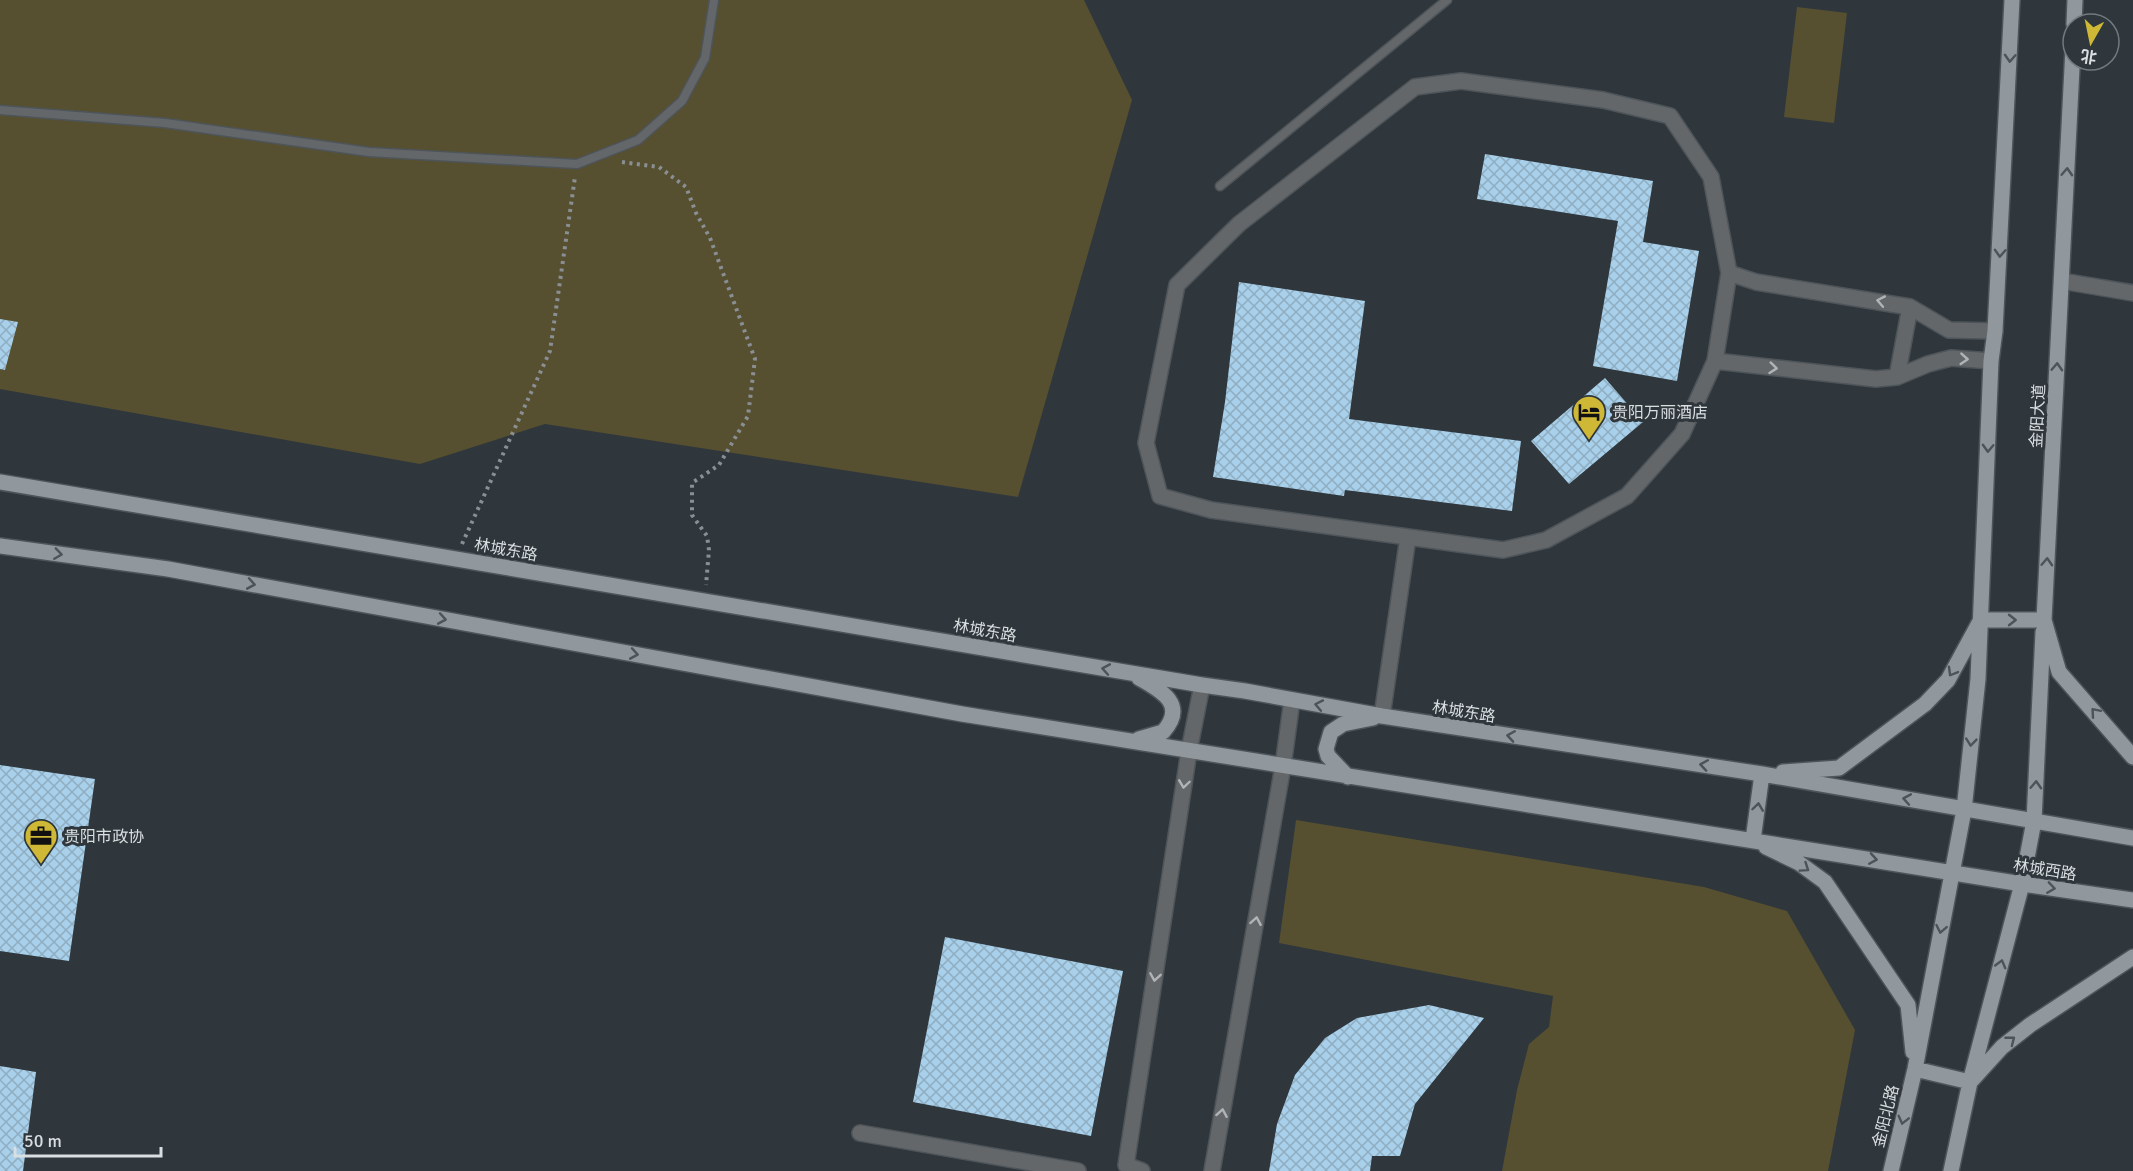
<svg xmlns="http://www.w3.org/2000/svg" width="2133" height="1171" font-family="Signika,'Noto Sans SC',sans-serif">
<defs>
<pattern id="building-cross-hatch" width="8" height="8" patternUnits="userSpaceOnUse" patternTransform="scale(1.5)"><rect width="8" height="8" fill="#a8d0eb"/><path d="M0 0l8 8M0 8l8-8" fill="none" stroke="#8eadc1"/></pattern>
</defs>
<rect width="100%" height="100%" fill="#2f373c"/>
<path fill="#565031" d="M 0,0 L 1084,0 L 1132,100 L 1018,497 L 545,424 L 420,464 L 0,389 Z
M 1797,7 L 1847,13 L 1834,123 L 1784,117 Z
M 1296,820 L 1704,887 L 1787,911 L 1855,1030 L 1828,1171 L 1502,1171 L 1517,1090 L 1529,1044 L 1549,1027 L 1553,996 L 1279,943 Z"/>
<path fill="url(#building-cross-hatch)" d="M 1485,154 L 1653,181 L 1643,242 L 1699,251 L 1677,381 L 1593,366 L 1618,221 L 1477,199 Z
M 1239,282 L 1365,301 L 1349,419 L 1521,441 L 1512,511 L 1345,490 L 1344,496 L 1213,477 L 1225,402 Z
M 0,319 L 18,322 L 5,370 L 0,369 Z
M 1605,378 L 1643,422 L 1569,484 L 1531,441 Z
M 0,765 L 95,779 L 69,961 L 0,951 Z
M 945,937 L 1123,971 L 1091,1136 L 913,1102 Z
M 1429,1005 L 1484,1018 L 1415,1104 L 1400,1156 L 1372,1156 L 1370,1171 L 1269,1171 L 1277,1124 L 1295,1075 L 1325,1038 L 1357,1018 Z
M 0,1066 L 36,1072 L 23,1171 L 0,1171 Z"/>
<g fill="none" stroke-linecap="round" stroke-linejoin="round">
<g stroke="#4e555a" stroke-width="11">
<path id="lane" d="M 0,110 L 165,123 L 369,152 L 577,164 L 638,140 L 682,101 L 705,58 L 714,0
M 1220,186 L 1447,0"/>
</g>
<g stroke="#4e555a" stroke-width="18">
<path id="street" d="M 1461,81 L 1603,100 L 1670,116 L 1711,177 L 1729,273 L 1715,361 L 1682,434 L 1627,496 L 1546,540 L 1503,550 L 1211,510 L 1160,496 L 1146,443 L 1177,285 L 1239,224 L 1415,87 Z
M 1729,273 L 1756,282 L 1910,307 L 1949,330 L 1995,331
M 2062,281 L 2133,293
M 1715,361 L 1876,379 L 1897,377 L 1928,364 L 1951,358 L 1991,361
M 1897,377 L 1910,307
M 1382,716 L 1408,537
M 860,1133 L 1078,1171
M 1142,1171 L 1126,1165 L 1189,751 L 1202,685
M 1212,1171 L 1283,766 L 1292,700"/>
</g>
<g stroke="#4e555a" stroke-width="18">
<path id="primary" d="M 2074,24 L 2075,0
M 2073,48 L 2044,620 L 2059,672 L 2133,757
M 0,482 L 1202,685 L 1245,691 L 1382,716 L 1762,774 L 2133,838
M 0,546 L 168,569 L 962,714 L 2022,884 L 2133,900
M 1981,620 L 2044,620
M 1139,678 C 1160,690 1188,704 1163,732 L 1139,739
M 1783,772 L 1839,768 L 1925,704 L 1948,680 L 1979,623
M 1348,777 L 1328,756 L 1326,749 L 1331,732 L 1343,724 L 1373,718
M 1753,840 L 1762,774
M 1766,847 L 1799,863 L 1825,882 L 1908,1005 L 1913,1052
M 1915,1069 L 1970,1082
M 1972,1080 L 2002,1047 L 2030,1025 L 2133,957
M 1891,1171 L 1915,1069 L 1964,810 L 1978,679 L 1991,361 L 1995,331 L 2012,0
M 1951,1171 L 1970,1082 L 2022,884 L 2034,821 L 2043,632"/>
</g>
<path stroke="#898f93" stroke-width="4" stroke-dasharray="3 4.5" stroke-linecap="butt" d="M 622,162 L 659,167 L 686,187 L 696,213 L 710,238 L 755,359 L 748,416 L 719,465 L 692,483 L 692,515 L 707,536 L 709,550 L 706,585
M 462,544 L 550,351 L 575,177"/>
<use href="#lane" stroke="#64676a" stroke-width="8"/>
<use href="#street" stroke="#64676a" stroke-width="15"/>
<use href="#primary" stroke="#90979d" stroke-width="15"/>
</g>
<defs><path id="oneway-chevron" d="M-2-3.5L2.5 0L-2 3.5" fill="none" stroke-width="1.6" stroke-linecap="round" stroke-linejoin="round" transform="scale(1.5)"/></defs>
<g stroke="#4c5459">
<use href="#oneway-chevron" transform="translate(2010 58) rotate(93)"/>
<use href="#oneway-chevron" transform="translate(2067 172) rotate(-87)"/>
<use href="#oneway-chevron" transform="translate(2000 253) rotate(93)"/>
<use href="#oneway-chevron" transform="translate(2057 367) rotate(-87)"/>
<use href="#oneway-chevron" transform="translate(1988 448) rotate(92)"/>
<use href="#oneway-chevron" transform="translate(58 554) rotate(8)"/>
<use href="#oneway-chevron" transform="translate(2047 562) rotate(-87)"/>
<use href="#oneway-chevron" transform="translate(251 584) rotate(10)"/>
<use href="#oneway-chevron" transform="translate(442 619) rotate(10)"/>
<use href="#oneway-chevron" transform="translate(2012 620)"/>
<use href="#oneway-chevron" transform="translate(634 654) rotate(10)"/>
<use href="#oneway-chevron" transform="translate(1106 669) rotate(-170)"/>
<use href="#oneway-chevron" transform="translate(1952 672) rotate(120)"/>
<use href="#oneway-chevron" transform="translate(1319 705) rotate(-169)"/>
<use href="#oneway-chevron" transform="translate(2095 712) rotate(-131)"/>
<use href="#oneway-chevron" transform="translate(1511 736) rotate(-171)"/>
<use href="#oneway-chevron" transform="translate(1971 742) rotate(96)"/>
<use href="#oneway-chevron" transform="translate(1704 765) rotate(-171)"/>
<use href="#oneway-chevron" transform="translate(2036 785) rotate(-87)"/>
<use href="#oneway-chevron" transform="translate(1907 799) rotate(-170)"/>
<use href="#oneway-chevron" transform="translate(1758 807) rotate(-82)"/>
<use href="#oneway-chevron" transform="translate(1873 859) rotate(9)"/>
<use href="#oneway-chevron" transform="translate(1805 868) rotate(34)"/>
<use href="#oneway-chevron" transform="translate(2051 888) rotate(8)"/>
<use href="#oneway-chevron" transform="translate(1941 929) rotate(101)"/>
<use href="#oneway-chevron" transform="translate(2001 964) rotate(-75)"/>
<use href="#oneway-chevron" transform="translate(2011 1040) rotate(-38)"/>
<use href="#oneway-chevron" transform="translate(1903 1120) rotate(104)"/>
</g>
<g stroke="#b0b4b7">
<use href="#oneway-chevron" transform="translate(1881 301) rotate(-169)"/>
<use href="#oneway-chevron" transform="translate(1964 359) rotate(4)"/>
<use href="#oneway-chevron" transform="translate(1773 368) rotate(6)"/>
<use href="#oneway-chevron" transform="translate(1184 784) rotate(98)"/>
<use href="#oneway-chevron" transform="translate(1256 921) rotate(-80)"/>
<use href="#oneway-chevron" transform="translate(1155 977) rotate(99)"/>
<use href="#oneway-chevron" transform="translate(1222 1113) rotate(-80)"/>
</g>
<defs>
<g id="hotel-pin" transform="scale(1.725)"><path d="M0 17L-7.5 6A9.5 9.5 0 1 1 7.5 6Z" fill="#d0b837" stroke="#2f373c"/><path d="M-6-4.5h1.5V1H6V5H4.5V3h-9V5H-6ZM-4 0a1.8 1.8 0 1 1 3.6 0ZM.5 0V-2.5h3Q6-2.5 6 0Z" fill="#111"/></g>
<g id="office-pin" transform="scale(1.725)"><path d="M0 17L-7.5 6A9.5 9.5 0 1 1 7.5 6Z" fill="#d0b837" stroke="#2f373c"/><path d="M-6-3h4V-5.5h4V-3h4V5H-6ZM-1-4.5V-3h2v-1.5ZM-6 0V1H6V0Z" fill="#111"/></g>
</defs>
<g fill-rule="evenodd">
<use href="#hotel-pin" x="1589" y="412"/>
<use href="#office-pin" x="41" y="836"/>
</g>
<g text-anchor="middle" stroke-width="6" stroke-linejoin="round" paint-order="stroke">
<g font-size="16" fill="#d9dee1" stroke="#2f373c" text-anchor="start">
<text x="1612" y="418">贵阳万丽酒店</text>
<text x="64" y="842">贵阳市政协</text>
</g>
<g font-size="16" fill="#d9dee1" stroke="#2f373c">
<text transform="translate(2037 416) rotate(-87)" y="6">金阳大道</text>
<text transform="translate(506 549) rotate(10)" y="6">林城东路</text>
<text transform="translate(985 630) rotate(10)" y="6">林城东路</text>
<text transform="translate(1464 711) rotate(9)" y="6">林城东路</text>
<text transform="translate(2045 869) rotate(9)" y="6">林城西路</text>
<text transform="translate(1885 1116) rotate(-76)" y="6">金阳北路</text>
</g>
</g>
<g transform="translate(2091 42) rotate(189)"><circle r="28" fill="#2f373c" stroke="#737a7e" stroke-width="1.5"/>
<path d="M0-4.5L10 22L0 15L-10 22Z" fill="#d0b837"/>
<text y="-9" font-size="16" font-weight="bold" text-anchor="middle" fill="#d9dee1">北</text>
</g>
<path d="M15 1147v9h146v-9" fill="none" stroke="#d9dee1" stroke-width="3"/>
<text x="24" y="1147" font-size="18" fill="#d9dee1" stroke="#2f373c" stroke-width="4.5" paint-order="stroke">50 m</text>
</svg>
